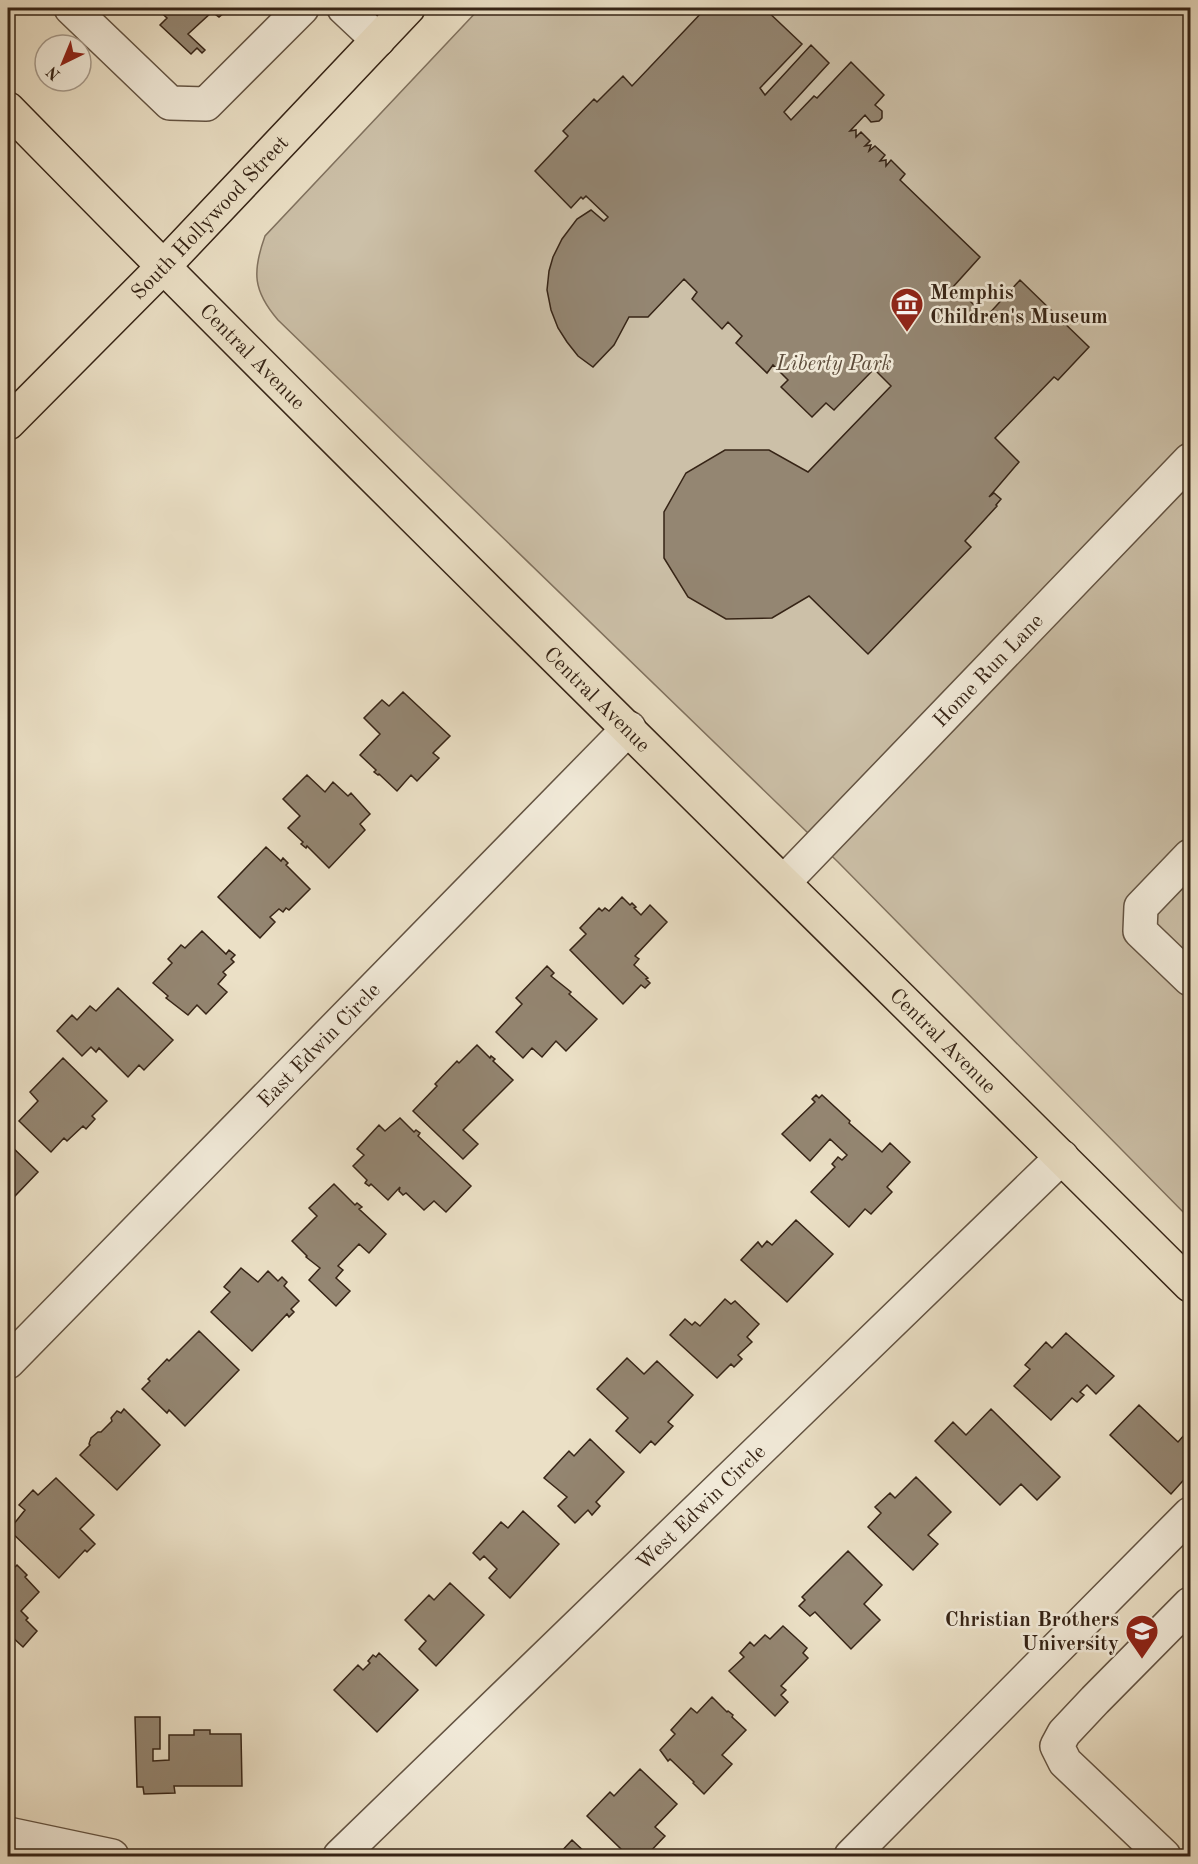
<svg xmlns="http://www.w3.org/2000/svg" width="1198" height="1864" font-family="'Old Standard TT',serif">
<rect width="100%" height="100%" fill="#ebe0c6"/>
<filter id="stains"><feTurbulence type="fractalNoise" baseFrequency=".00333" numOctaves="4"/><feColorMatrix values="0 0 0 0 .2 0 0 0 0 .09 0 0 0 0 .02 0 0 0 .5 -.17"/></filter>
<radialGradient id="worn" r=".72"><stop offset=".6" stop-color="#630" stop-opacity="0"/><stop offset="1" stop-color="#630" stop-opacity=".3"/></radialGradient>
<path fill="#ccc0a8" stroke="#81725f" stroke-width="1.5" d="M 480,8 L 1190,8 L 1190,1219 L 838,862 L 278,320 C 253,291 252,272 265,236 Z"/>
<path fill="#948672" stroke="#362416" stroke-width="1.5" d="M 156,8 L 230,8 L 219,17 L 212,12 L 188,34 L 205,50 L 202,53 L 197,48 L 191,54 L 160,25 L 167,18 Z
M 706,8 L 764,8 L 802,44 L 760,88 L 765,95 L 811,45 L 829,63 L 784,112 L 791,120 L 814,96 L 817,98 L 851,62 L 884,95 L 875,105 L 882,111 L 882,118 L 879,121 L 871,122 L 865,115 L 850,131 L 856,130 L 856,137 L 861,132 L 870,141 L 865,146 L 871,145 L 869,151 L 875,146 L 885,155 L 880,161 L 886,160 L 886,166 L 891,160 L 905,174 L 900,180 L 980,257 L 953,287 L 968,299 L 986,317 L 1020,280 L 1089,347 L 1058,380 L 1054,377 L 995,438 L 1019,462 L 989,497 L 994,493 L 1001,499 L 996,505 L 997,506 L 965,541 L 971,547 L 868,654 L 809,596 L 772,618 L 726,619 L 688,597 L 664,558 L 664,512 L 686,473 L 725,450 L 769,450 L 808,472 L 891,386 L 874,369 L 834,410 L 826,403 L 812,417 L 781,387 L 788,380 L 773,365 L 767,373 L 736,343 L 742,336 L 728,322 L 722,329 L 692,299 L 697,292 L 684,279 L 648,317 L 629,317 L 614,345 L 593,367 L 578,356 L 567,342 L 558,328 L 551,310 L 547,290 L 549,271 L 553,257 L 562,239 L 577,219 L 591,210 L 604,221 L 608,217 L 586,196 L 583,199 L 581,197 L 571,208 L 535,171 L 568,136 L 563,131 L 594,99 L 597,102 L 623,76 L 632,86 Z
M 403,692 L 450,736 L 433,753 L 439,758 L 417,781 L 411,775 L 397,791 L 379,774 L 378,775 L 374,772 L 376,770 L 360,755 L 380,734 L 364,718 L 382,700 L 389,706 Z
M 307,775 L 325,792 L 333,782 L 348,796 L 351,793 L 370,814 L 360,824 L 365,830 L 329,868 L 307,846 L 306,848 L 301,844 L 303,842 L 288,828 L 300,816 L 283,799 Z
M 266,847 L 281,861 L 283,858 L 288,863 L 286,865 L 310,889 L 289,910 L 286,908 L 283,912 L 279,909 L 270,917 L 275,922 L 260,938 L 218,897 Z
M 622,897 L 630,905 L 632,903 L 636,907 L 634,908 L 641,915 L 650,905 L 667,922 L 635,956 L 639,959 L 634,965 L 648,978 L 646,979 L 650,983 L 645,988 L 641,985 L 623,1004 L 570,950 L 586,934 L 580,928 L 599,908 L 602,911 L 605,908 L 609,911 Z
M 202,931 L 226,954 L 229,950 L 235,955 L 231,959 L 234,962 L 223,972 L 226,975 L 218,984 L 227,992 L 206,1014 L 197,1005 L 188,1015 L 166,998 L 168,996 L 153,983 L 172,963 L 168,959 L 181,945 L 185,948 Z
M 547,966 L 554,973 L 551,976 L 571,992 L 569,994 L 597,1019 L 566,1051 L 556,1041 L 542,1057 L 532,1048 L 523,1058 L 496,1032 L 522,1004 L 516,998 Z
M 118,988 L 173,1040 L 144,1070 L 139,1065 L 128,1077 L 99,1048 L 96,1052 L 91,1047 L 82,1056 L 57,1031 L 72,1015 L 77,1020 L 90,1006 L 96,1011 Z
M 477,1045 L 490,1058 L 491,1056 L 495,1059 L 493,1061 L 513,1080 L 463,1130 L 478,1144 L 463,1159 L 413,1111 L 437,1086 L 435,1084 L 457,1061 L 459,1063 Z
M 63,1058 L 107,1101 L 92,1116 L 95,1119 L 86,1129 L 83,1126 L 67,1141 L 64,1138 L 51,1152 L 19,1121 L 38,1101 L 30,1092 Z
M 816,1095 L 819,1098 L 822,1095 L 850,1121 L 849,1123 L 882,1152 L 890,1143 L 910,1162 L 887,1187 L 892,1192 L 871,1214 L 865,1209 L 849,1227 L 811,1192 L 835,1167 L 832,1164 L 838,1157 L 842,1160 L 847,1155 L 830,1139 L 810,1161 L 782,1134 L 815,1102 L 812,1099 Z
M 400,1118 L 414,1132 L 416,1130 L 420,1133 L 418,1136 L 471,1186 L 446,1212 L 434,1201 L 424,1210 L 406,1193 L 403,1195 L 399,1191 L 400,1187 L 388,1200 L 371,1184 L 369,1186 L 365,1183 L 367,1180 L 353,1166 L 364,1155 L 357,1149 L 379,1125 L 385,1131 Z
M 8,1143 L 38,1172 L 15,1196 L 12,1194 L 8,1199 Z
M 334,1184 L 355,1205 L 357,1203 L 362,1207 L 359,1209 L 386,1234 L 369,1253 L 359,1244 L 338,1266 L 343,1270 L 336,1278 L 350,1291 L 336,1306 L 309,1280 L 320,1268 L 306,1257 L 307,1256 L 292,1241 L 317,1216 L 309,1208 Z
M 796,1220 L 833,1254 L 787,1302 L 741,1260 L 758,1242 L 762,1247 L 767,1241 L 772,1245 Z
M 241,1268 L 258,1282 L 268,1271 L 278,1281 L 282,1277 L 287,1282 L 284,1286 L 299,1301 L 291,1309 L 294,1312 L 289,1317 L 287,1314 L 252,1351 L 211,1312 L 230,1292 L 224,1287 Z
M 725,1299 L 731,1304 L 735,1301 L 759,1324 L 747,1337 L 752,1342 L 738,1355 L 742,1359 L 734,1367 L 731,1364 L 717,1378 L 670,1335 L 685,1319 L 692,1325 L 695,1322 L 700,1326 Z
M 199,1331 L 239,1370 L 185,1426 L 169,1410 L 167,1413 L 142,1389 L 150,1381 L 148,1379 L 167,1359 L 169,1361 Z
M 1066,1333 L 1114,1376 L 1096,1394 L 1087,1385 L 1080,1392 L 1084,1395 L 1077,1402 L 1072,1398 L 1051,1420 L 1014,1386 L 1030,1369 L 1025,1365 L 1046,1342 L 1052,1348 Z
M 627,1358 L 644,1374 L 657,1361 L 693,1395 L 668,1422 L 673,1426 L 655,1445 L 651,1441 L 640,1453 L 616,1431 L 628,1418 L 597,1389 Z
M 1139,1405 L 1178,1442 L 1185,1434 L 1190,1439 L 1190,1473 L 1171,1494 L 1110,1435 Z
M 124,1409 L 160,1445 L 117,1490 L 80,1455 L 90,1445 L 89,1444 L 91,1438 L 98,1432 L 101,1432 L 112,1421 L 111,1418 L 117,1411 L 121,1413 Z
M 991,1409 L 1060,1477 L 1037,1500 L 1021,1484 L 1000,1505 L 935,1441 L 953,1422 L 966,1435 Z
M 590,1439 L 624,1472 L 596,1502 L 600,1506 L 592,1515 L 588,1510 L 575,1523 L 558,1506 L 567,1497 L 544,1478 L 569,1451 L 574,1456 Z
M 916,1477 L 951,1512 L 928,1535 L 938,1544 L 913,1570 L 868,1527 L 881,1513 L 875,1507 L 890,1493 L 895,1498 Z
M 56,1478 L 94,1515 L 80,1529 L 95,1544 L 87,1552 L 85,1550 L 59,1578 L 9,1530 L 25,1510 L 19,1505 L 33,1490 L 38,1495 Z
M 523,1511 L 559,1544 L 510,1598 L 489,1578 L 497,1569 L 484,1556 L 480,1560 L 473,1553 L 501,1522 L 508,1528 Z
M 848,1551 L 882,1585 L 864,1604 L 880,1620 L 851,1649 L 815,1612 L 810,1616 L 799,1606 L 805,1600 L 802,1597 Z
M 8,1559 L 15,1567 L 17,1565 L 27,1575 L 25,1577 L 39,1592 L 21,1611 L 28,1618 L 26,1620 L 37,1631 L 23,1647 L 9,1634 L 8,1636 Z
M 450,1583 L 484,1615 L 436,1666 L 419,1649 L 426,1641 L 405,1620 L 429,1595 L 434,1600 Z
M 783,1626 L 807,1648 L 803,1653 L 808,1658 L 781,1686 L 786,1690 L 781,1695 L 788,1702 L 775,1716 L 729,1671 L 744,1657 L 740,1653 L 750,1642 L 754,1646 L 765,1635 L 770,1639 Z
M 379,1653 L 418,1690 L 377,1732 L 334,1690 L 358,1665 L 363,1670 L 370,1663 L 368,1661 L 373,1655 L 376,1657 Z
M 712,1697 L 727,1712 L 728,1711 L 733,1715 L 732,1717 L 746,1730 L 722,1755 L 732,1764 L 704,1794 L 693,1783 L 694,1782 L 670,1759 L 668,1761 L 660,1750 L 675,1734 L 671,1730 L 691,1708 L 697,1713 Z
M 135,1717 L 160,1717 L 160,1749 L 153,1749 L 153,1761 L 169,1760 L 169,1735 L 194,1735 L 194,1730 L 210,1730 L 210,1734 L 241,1734 L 242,1786 L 174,1786 L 175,1793 L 144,1794 L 143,1787 L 137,1787 Z
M 640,1769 L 677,1804 L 655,1827 L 665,1836 L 646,1856 L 624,1856 L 619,1851 L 621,1849 L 587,1816 L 610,1792 L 614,1796 Z
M 572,1840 L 589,1856 L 547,1856 L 552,1851 L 557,1856 Z"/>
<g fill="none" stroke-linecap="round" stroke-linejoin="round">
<g stroke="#635342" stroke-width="36">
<g id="minor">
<path d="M 71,8 L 170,103 L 206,104 L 302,8"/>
<path d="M 344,8 L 378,40"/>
<path d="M 1190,856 L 1141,907 L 1140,931 L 1190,979"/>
<path id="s1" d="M 784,882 L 1190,460"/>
<path id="s2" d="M 8,1362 L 629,728"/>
<path d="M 8,1834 L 112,1856"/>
<path id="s3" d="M 340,1856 L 1062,1157"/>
<path d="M 851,1856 L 1190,1514"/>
<path d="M 1164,1856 L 1065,1762 L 1057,1746 L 1064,1733 L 1095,1700 L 1190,1604"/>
</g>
</g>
<g stroke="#362416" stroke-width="36">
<g id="major">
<path id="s4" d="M 8,109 C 397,506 796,893 1190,1285"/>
<path id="s5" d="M 8,423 L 163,267 L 408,8"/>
</g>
</g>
<use href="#minor" stroke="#f2ebda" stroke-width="33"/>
<use href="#major" stroke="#ebe0c6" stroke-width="33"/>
</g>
<defs>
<g id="museum-pin" transform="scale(1.725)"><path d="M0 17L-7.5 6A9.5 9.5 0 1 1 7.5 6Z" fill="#8f2418" stroke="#f2ebda"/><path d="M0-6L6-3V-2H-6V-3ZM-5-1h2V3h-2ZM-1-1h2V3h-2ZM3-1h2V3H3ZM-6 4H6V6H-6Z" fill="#fff"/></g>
<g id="university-pin" transform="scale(1.725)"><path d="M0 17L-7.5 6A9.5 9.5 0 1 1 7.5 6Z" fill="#8f2418" stroke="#f2ebda"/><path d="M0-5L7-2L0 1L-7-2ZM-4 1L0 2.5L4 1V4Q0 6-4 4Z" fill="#fff"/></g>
</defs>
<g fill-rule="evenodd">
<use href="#museum-pin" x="907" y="304"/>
<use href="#university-pin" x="1142" y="1631"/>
</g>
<g text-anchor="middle" stroke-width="5" stroke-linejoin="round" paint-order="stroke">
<g font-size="21" fill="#362416" stroke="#f2ebda">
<text dy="7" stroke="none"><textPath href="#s5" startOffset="288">South Hollywood Street</textPath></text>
<text dy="7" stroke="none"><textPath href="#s4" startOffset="348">Central Avenue</textPath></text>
<text dy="7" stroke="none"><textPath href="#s1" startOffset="294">Home Run Lane</textPath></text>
<text dy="7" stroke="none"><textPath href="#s4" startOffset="834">Central Avenue</textPath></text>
<text dy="7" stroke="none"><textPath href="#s4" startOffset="1320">Central Avenue</textPath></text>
<text dy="7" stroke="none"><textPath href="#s2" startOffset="444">East Edwin Circle</textPath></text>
<text dy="7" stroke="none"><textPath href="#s3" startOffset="502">West Edwin Circle</textPath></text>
</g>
<g font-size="21" font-weight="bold" fill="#362416" stroke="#f2ebda" text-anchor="start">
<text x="930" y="299">Memphis<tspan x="930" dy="24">Children's Museum</tspan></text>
<text x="1119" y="1626" text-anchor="end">Christian Brothers<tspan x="1119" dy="24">University</tspan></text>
</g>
<g font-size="21" font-style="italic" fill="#5c4b3a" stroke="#f2ebda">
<text x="834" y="370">Liberty Park</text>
</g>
</g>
<rect width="1198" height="1864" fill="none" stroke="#ebe0c6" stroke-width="30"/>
<rect x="9" y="9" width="1180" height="1846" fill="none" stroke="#362416" stroke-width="3"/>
<rect x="15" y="15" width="1168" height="1834" fill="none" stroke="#362416" stroke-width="1.5"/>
<g transform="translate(63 63) rotate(223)"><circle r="28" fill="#f2ebda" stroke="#a79b8c" stroke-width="1.5"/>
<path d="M0-4.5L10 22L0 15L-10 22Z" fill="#8f2418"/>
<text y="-9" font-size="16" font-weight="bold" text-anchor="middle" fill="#362416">N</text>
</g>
<rect width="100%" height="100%" filter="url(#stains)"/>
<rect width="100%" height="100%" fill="url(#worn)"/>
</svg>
